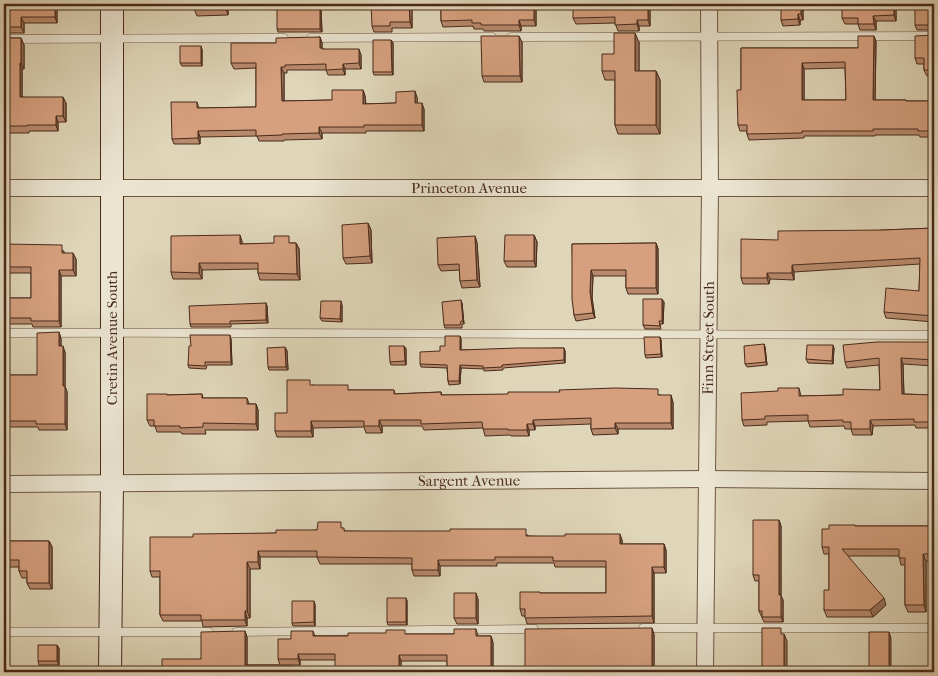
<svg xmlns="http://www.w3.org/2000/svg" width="938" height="676" font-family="'IM FELL French Canon',serif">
<rect width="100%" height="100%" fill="#dfd5b8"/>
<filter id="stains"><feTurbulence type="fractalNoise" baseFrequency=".004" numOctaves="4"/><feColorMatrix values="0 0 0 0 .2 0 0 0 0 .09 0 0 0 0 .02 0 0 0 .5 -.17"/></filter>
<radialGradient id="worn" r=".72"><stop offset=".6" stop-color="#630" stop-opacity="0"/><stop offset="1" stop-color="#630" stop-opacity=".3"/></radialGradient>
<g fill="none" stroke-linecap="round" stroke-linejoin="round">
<g stroke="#6e5542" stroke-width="9">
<path id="lane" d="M 511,37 L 934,36
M 311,38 L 492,37
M 4,39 L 284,38
M 4,333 C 314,332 624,335 934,335
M 643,628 L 934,628
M 4,632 L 209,632
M 236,632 L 534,629"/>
</g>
<g stroke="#6e5542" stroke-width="18">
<g id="street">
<path id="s1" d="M 4,188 L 934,188"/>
<path id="s2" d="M 4,484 L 708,479 L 934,481"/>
<path id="s3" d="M 705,672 L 710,189 L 709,4"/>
</g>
</g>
<g stroke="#492a1b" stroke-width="24">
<path id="secondary" d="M 110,672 L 112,484 L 112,4"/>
</g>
<use href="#lane" stroke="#eae4d1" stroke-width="8"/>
<use href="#street" stroke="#eae4d1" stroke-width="16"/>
<use href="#secondary" stroke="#eae4d1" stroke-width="22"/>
</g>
<path fill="#b88a6d" stroke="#492a1b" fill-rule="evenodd" d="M 4,4 L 57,4 L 57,23 L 24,23 L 24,33 L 4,33 Z
M 228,4 L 228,15 L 197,16 L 194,9 Z
M 412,4 L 412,28 L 392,28 L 392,32 L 374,32 L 372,26 Z
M 441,4 L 536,4 L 536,26 L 521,26 L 521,31 L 484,31 L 483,29 L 474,29 L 473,26 L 443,27 L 441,21 Z
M 650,4 L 650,26 L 639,26 L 639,31 L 618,31 L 615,23 L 576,24 L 573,18 Z
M 803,4 L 803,20 L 800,20 L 800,25 L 783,26 L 781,20 Z
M 896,4 L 896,21 L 876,21 L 876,30 L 860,30 L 858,24 L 845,24 L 842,18 Z
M 934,5 L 934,30 L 917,30 L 915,25 Z
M 321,9 L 322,32 L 278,32 L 277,29 Z
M 934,35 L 934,76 L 927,76 L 924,70 L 924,64 L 917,64 L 915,58 Z
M 874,36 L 876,42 L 875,100 L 906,100 L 907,101 L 934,101 L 934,137 L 920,137 L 919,135 L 875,135 L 875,136 L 804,136 L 804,138 L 749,140 L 747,134 L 747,131 L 740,131 L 738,125 L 741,90 L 741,48 L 858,48 ZM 845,68 L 846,100 L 804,100 L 804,69 Z
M 320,37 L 322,43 L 322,49 L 361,55 L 361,69 L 345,69 L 345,75 L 328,75 L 326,70 L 287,70 L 287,73 L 284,73 L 284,101 L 332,100 L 363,90 L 365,96 L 366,104 L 396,103 L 417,97 L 417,103 L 424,109 L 424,131 L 366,131 L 366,133 L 322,133 L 322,139 L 284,140 L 284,141 L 259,141 L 257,136 L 200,137 L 200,144 L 174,144 L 172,139 L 197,102 L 199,108 L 256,107 L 256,68 L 234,69 L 231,63 L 276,43 Z
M 4,38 L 21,38 L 24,45 L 24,69 L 22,69 L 22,97 L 66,103 L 66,122 L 58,122 L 58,131 L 29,131 L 29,133 L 4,133 Z
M 391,40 L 393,43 L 393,75 L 374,75 L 373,72 Z
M 522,42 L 522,82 L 484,82 L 482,76 Z
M 639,42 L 639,71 L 656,71 L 660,80 L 660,134 L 618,134 L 615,125 L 615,80 L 605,80 L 602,71 L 614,54 Z
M 201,46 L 202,50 L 202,66 L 182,66 L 180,63 Z
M 368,223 L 371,230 L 372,263 L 346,264 L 343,258 Z
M 934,228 L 934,322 L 886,318 L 884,312 L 919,291 L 920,264 L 794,272 L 794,280 L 770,279 L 769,284 L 743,284 L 741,278 L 778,240 L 883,230 Z
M 534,235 L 537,242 L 536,267 L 507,267 L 504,261 Z
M 475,236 L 477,243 L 480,287 L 462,288 L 460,281 L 460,270 L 441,271 L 438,265 Z
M 242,241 L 242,244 L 296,243 L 299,249 L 300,280 L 260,280 L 258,273 L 258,269 L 202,270 L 202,279 L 173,279 L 171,272 Z
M 656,243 L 658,249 L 658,294 L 628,294 L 626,288 L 626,276 L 593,276 L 592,298 L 595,318 L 576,321 L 574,315 L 572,244 Z
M 4,244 L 64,251 L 64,253 L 76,259 L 76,276 L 61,276 L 61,327 L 33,327 L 32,324 L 4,324 L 4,298 L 31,298 L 31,273 L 4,273 Z
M 664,302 L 663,324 L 660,324 L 661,329 L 645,329 L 643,325 Z
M 266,303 L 267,306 L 268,323 L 231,324 L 231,327 L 191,327 L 190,324 Z
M 462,303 L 464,324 L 462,324 L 462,328 L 445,328 L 444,325 Z
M 342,305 L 342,322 L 322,321 L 320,318 Z
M 59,332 L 61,339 L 61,346 L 65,352 L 65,386 L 67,392 L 67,430 L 39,430 L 38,427 L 4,427 L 4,375 L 37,375 Z
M 460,336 L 461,339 L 461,350 L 564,348 L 565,351 L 565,363 L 503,368 L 503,370 L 484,371 L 484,369 L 461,368 L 460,384 L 449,385 L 448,381 L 447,368 L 421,367 L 420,364 L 440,351 L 445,346 Z
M 660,337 L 661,340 L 662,357 L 646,358 L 645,355 Z
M 231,339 L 232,365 L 207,365 L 206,369 L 189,368 L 188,365 Z
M 934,342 L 934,366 L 903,364 L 904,394 L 934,395 L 934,428 L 916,428 L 915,425 L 873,426 L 872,435 L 853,435 L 851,429 L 845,429 L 844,426 L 810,427 L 808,421 L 767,422 L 767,425 L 744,426 L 742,420 L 778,391 L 799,388 L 801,396 L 843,395 L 880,390 L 879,365 L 847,368 L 845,362 Z
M 764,344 L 765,347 L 767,365 L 747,367 L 745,364 Z
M 404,346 L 406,349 L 406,365 L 391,365 L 390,362 Z
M 285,347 L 287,351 L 288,370 L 269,370 L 268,367 Z
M 834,348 L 833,364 L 808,363 L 806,359 Z
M 312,385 L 350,390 L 394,390 L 395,394 L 441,392 L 442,395 L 661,395 L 673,402 L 673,429 L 618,429 L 618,434 L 593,435 L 591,429 L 591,424 L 535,426 L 535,430 L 529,430 L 529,436 L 511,436 L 510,435 L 485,436 L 483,428 L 424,430 L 422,426 L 382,426 L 382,433 L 366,433 L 364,427 L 313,428 L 313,437 L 277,437 L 275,431 L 287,413 Z
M 202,394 L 203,398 L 247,398 L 249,404 L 256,404 L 258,410 L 258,430 L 205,430 L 206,434 L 182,434 L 181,432 L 157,432 L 155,426 L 150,426 L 147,420 L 167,395 Z
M 779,520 L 781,526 L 781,596 L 783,600 L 783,622 L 764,622 L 759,611 L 759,581 L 755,581 L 753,575 Z
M 855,525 L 856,526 L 934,526 L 934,561 L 926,561 L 926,612 L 908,612 L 905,605 L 905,565 L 901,565 L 899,556 L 848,556 L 886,605 L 873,617 L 827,617 L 824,610 L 829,590 L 829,554 L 824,554 L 822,547 Z
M 343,528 L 345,531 L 528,535 L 528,536 L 622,540 L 622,544 L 664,544 L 666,550 L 666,573 L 654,573 L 654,623 L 527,624 L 525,616 L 522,616 L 520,609 L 540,593 L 606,593 L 606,567 L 555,567 L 554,563 L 497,563 L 497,566 L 440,566 L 440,576 L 414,576 L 412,570 L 412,564 L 320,564 L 317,557 L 260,557 L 260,569 L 250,569 L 250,618 L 247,618 L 247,626 L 203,627 L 202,621 L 163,621 L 160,615 L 160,577 L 152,577 L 150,571 L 193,537 L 276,533 Z
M 4,541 L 49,541 L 52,547 L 52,589 L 30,589 L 27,583 L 27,578 L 22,578 L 19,571 L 19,567 L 4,567 Z
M 406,598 L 407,601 L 407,625 L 388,625 L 387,622 Z
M 478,599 L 478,624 L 457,624 L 454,618 Z
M 314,601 L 315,605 L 315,626 L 293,626 L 292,623 Z
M 476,629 L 478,636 L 491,636 L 493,643 L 493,672 L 525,672 L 654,634 L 654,670 L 657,672 L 447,672 L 447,661 L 401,661 L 401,672 L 335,660 L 300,660 L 300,665 L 288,665 L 291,672 L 162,669 L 201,659 L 245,631 L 247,637 L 247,665 L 280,665 L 278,659 L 291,639 L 313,631 L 315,636 L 348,636 L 406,634 L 454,634 Z
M 59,648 L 59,665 L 39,665 L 38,661 Z"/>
<path fill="#967059" stroke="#492a1b" d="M 55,4 L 57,4 L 57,23 L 55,17 Z
M 226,4 L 228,4 L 228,15 L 226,9 Z
M 409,4 L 412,4 L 412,28 L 410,22 Z
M 534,4 L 536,4 L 536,26 L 534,20 Z
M 648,4 L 650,4 L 650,26 L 648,20 Z
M 801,4 L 803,4 L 803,20 L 801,14 Z
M 894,4 L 896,4 L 896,21 L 894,15 Z
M 320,6 L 321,9 L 322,32 L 320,29 Z
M 798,14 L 800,20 L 800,25 L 798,19 Z
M 873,16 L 876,21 L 876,30 L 874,24 Z
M 21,17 L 24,23 L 24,33 L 21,27 Z
M 519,20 L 521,26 L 521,31 L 519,25 Z
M 637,20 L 639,26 L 639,31 L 637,24 Z
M 635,33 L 639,42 L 639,80 L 635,71 Z
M 519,36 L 522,42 L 522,82 L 520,76 Z
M 874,36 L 876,42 L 875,106 L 873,100 Z
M 320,37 L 322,43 L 322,48 L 320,48 Z
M 21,38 L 24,45 L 24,69 L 21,63 Z
M 391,40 L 393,43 L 393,75 L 392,72 Z
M 201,46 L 202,50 L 202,66 L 201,63 Z
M 359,49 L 361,55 L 361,69 L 359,63 Z
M 20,63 L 22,69 L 22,103 L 20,97 Z
M 802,63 L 804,69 L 804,106 L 802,100 Z
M 343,64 L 345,69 L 345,75 L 343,69 Z
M 281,67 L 284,73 L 284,107 L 282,101 Z
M 656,71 L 660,80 L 660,134 L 656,125 Z
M 363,90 L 365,96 L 366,110 L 363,104 Z
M 415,91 L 417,97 L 418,109 L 415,103 Z
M 63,97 L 66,103 L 66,122 L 63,116 Z
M 422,103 L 424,109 L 424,131 L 422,125 Z
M 56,116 L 58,122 L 58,131 L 56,125 Z
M 319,127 L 322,133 L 322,139 L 319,133 Z
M 198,131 L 200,137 L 200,144 L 198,138 Z
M 368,223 L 371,230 L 372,263 L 370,256 Z
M 240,235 L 242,241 L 242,251 L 240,244 Z
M 534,235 L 537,242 L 536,267 L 534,261 Z
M 475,236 L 477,243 L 480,287 L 477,280 Z
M 296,243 L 299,249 L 300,280 L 297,274 Z
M 656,243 L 658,249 L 658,294 L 656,288 Z
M 73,253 L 76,259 L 76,276 L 73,270 Z
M 199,263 L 202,270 L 202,279 L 199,273 Z
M 792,265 L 794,272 L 794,280 L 792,273 Z
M 59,270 L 61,276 L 61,327 L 59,321 Z
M 591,270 L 593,276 L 592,298 L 595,318 L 593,313 L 590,292 Z
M 767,273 L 770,279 L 769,284 L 767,278 Z
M 662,299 L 664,302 L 663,324 L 662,321 Z
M 461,300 L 462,303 L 464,324 L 463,321 Z
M 341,301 L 342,305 L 342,322 L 340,319 Z
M 266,303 L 267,306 L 268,323 L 266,320 Z
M 59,332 L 61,339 L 61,352 L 59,346 Z
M 230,335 L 231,339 L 232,365 L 231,362 Z
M 460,336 L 461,339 L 461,353 L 460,350 Z
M 660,337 L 661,340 L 662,357 L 661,354 Z
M 764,344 L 765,347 L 767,365 L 766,362 Z
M 833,345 L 834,348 L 833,364 L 832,361 Z
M 63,346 L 65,352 L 65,386 L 67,392 L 67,430 L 65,424 L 63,386 Z
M 404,346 L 406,349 L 406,365 L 405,361 Z
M 285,347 L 287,351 L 288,370 L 286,367 Z
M 564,348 L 565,351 L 565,363 L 564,360 Z
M 901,358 L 903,364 L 904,400 L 902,394 Z
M 460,365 L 461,368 L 460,384 L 459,381 Z
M 671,395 L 673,402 L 673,429 L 671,423 Z
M 256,404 L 258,410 L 258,430 L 256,424 Z
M 379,420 L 382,426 L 382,433 L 379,426 Z
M 533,420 L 535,426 L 535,430 L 533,424 Z
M 870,420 L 873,426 L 872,435 L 870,429 Z
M 311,421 L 313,428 L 313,437 L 311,431 Z
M 615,423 L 618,429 L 618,434 L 615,428 Z
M 527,424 L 529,430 L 529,436 L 527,430 Z
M 779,520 L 781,526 L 781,596 L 783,600 L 783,622 L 781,617 L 779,595 Z
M 620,534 L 622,540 L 622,550 L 620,544 Z
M 49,541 L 52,547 L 52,589 L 49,583 Z
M 664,544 L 666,550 L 666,573 L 664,567 Z
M 258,551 L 260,557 L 260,569 L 258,562 Z
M 923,554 L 926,561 L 926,612 L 924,605 Z
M 438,560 L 440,566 L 440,576 L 438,570 Z
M 247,562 L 250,569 L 250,618 L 247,611 Z
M 652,567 L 654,573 L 654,623 L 652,616 Z
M 476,593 L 478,599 L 478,624 L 476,618 Z
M 406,598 L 407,601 L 407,625 L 406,622 Z
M 884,598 L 886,605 L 873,617 L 870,610 Z
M 314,601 L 315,605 L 315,626 L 314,622 Z
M 245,611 L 247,618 L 247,626 L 245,620 Z
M 652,628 L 654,634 L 654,672 L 652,670 Z
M 245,631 L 247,637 L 247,671 L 245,665 Z
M 889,632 L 891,638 L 891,672 L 889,672 Z
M 784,634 L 787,641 L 787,672 L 784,672 Z
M 491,636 L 493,643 L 493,672 L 491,672 Z
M 57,645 L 59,648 L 59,665 L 57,661 Z
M 298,654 L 300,660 L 300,665 L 298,659 Z
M 399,655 L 401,661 L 401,672 L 399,672 Z"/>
<path fill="#d6a07f" stroke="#492a1b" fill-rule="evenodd" d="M 4,4 L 55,4 L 55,17 L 21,17 L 21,27 L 4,27 Z
M 194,4 L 226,4 L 226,9 L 194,9 Z
M 371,4 L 409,4 L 410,22 L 390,22 L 390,26 L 372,26 Z
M 441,4 L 534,4 L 534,20 L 519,20 L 519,25 L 481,25 L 481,23 L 472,23 L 472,20 L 441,21 Z
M 573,4 L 648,4 L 648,20 L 637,20 L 637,24 L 615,25 L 615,17 L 573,18 Z
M 781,4 L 801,4 L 801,14 L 798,14 L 798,19 L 781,20 Z
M 842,4 L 894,4 L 894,15 L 873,16 L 874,24 L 858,24 L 858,18 L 842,18 Z
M 915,5 L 934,5 L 934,26 L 932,25 L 915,25 Z
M 277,6 L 320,6 L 320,29 L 277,29 Z
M 614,33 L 635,33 L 635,71 L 656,71 L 656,125 L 615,125 L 615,71 L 602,71 L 602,54 L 614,54 Z
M 934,35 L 934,70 L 924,70 L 924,58 L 915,58 L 915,36 Z
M 481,36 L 519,36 L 520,76 L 482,76 Z
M 858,36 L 874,36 L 873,100 L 906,100 L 906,101 L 934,101 L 934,131 L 918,131 L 918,129 L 873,129 L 873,131 L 802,131 L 802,133 L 747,134 L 747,125 L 738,125 L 737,90 L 741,90 L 741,48 L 858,48 ZM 845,62 L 846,100 L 802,100 L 802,63 Z
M 320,37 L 320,48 L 322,48 L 322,49 L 359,49 L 359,63 L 343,64 L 343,69 L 326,70 L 326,64 L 285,65 L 285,67 L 281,67 L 282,101 L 332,100 L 332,90 L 363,90 L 363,104 L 396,103 L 396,92 L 415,91 L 415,103 L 422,103 L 422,125 L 364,125 L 364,127 L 319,127 L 319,133 L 282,134 L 282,135 L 256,136 L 256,130 L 198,131 L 198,138 L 172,139 L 171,102 L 197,102 L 197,108 L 256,107 L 256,63 L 231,63 L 231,43 L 276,43 L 276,38 Z
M 4,38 L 21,38 L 21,63 L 20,63 L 20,97 L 63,97 L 63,116 L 56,116 L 56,125 L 27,125 L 27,126 L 4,126 Z
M 373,40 L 391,40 L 392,72 L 373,72 Z
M 180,46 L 201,46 L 201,63 L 180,63 Z
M 368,223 L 370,256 L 343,258 L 342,225 Z
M 934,228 L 934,316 L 884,312 L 886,288 L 919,291 L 920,258 L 792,265 L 792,273 L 767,273 L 767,278 L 741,278 L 741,239 L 778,240 L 778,231 L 883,230 Z
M 240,235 L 240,244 L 274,243 L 274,236 L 289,236 L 289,243 L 296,243 L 297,274 L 258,273 L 258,263 L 199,263 L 199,273 L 171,272 L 171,236 Z
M 505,235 L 534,235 L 534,261 L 504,261 Z
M 475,236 L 477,280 L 460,281 L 459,264 L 438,265 L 437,238 Z
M 656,243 L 656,288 L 626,288 L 626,270 L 591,270 L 590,292 L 593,313 L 574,315 L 572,299 L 572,244 Z
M 4,244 L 62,245 L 62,253 L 73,253 L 73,270 L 59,270 L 59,321 L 31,321 L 31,318 L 4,318 L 4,298 L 31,298 L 31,267 L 4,267 Z
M 643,299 L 662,299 L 662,321 L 659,321 L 660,326 L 643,325 Z
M 461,300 L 463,321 L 461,321 L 460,325 L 444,325 L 442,302 Z
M 321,301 L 341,301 L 340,319 L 320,318 Z
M 266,303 L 266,320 L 230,321 L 230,324 L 190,324 L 189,306 Z
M 59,332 L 59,346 L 63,346 L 63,386 L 65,386 L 65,424 L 36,424 L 36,421 L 4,421 L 4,375 L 37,375 L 37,333 Z
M 190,335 L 230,335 L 231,362 L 205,362 L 205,366 L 188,365 L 189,346 L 191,346 Z
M 445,336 L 460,336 L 460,350 L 517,348 L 564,348 L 564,360 L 502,365 L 502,367 L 483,368 L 483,366 L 460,365 L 459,381 L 448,381 L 447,365 L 420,364 L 420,352 L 440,351 L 440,346 L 445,346 Z
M 644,337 L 660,337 L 661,354 L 645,355 Z
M 877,342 L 934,342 L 934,360 L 901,358 L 902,394 L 934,395 L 934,422 L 914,422 L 914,419 L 870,420 L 870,429 L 851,429 L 851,422 L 843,422 L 843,420 L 808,421 L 808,415 L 765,416 L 765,419 L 742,420 L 741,393 L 778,391 L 778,388 L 799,388 L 799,396 L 843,395 L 843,389 L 880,390 L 879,358 L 845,362 L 843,345 Z
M 764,344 L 766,362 L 745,364 L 744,346 Z
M 807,345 L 833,345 L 832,361 L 806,359 Z
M 389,346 L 404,346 L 405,361 L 390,362 Z
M 285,347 L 286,367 L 268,367 L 267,348 Z
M 287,380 L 310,380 L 310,385 L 348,385 L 348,390 L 394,390 L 394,394 L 441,392 L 441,395 L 508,394 L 508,392 L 560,392 L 559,390 L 615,388 L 658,389 L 658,395 L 671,395 L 671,423 L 615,423 L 615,428 L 591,429 L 591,418 L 533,420 L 533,424 L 527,424 L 527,430 L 508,430 L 508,429 L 483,429 L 482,422 L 421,424 L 421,420 L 379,420 L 379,426 L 364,426 L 364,421 L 311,421 L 311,431 L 275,431 L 275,413 L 287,413 Z
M 147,394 L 167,394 L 167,395 L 202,394 L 202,398 L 247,398 L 247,404 L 256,404 L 256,424 L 203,423 L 203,427 L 180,428 L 180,426 L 154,426 L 154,420 L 147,420 Z
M 753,520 L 779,520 L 779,595 L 781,595 L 781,617 L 762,617 L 762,611 L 759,611 L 759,575 L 753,575 Z
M 318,522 L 341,522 L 341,528 L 344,528 L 344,531 L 450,531 L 450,529 L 526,529 L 526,536 L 565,536 L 565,534 L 620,534 L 620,544 L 664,544 L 664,567 L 652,567 L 652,616 L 525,618 L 525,609 L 520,609 L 520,592 L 540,592 L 540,593 L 606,593 L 606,561 L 553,561 L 553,557 L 495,557 L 495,560 L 438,560 L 438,570 L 412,570 L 412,558 L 317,557 L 317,551 L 258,551 L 258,562 L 247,562 L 247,611 L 245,611 L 245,620 L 201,620 L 201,615 L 160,615 L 160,571 L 150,571 L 150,537 L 193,537 L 193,534 L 276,533 L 276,530 L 317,530 Z
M 829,525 L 855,525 L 855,526 L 934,526 L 934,554 L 923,554 L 924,605 L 905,605 L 905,558 L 899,558 L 899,549 L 842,549 L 884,598 L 870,610 L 824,610 L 824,590 L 829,590 L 829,547 L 822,547 L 822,529 L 829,529 Z
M 4,541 L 49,541 L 49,583 L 27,583 L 27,571 L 19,571 L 19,560 L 4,560 Z
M 454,593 L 476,593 L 476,618 L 454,618 Z
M 387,598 L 406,598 L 406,622 L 387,622 Z
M 292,601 L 314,601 L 314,622 L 292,623 Z
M 652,628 L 652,670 L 656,670 L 656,672 L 447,672 L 447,655 L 399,655 L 399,672 L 335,672 L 335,654 L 298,654 L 298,659 L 278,659 L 278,639 L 291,639 L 291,631 L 313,631 L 313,636 L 348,636 L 348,633 L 386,633 L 386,630 L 405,630 L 405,634 L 454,634 L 454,629 L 476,629 L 476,636 L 491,636 L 491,672 L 525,672 L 525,629 Z
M 762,628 L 781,628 L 781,634 L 784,634 L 784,672 L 743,672 L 743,670 L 762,670 Z
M 245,631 L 245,665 L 288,665 L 288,672 L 139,672 L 139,669 L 162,669 L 162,659 L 201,659 L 201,632 Z
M 869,632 L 889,632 L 889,672 L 925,672 L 865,672 L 865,667 L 869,667 Z
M 38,645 L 57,645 L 57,661 L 38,661 Z"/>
<g text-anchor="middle" stroke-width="5" stroke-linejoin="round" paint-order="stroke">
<g font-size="15" fill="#492a1b" stroke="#eae4d1">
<text dy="5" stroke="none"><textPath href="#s1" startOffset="465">Princeton Avenue</textPath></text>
<text transform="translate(112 338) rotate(-90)" y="5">Cretin Avenue South</text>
<text dy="5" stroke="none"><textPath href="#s3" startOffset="334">Finn Street South</textPath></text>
<text dy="5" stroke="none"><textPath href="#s2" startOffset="465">Sargent Avenue</textPath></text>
</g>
</g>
<rect width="938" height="676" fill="none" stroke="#dfd5b8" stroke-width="20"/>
<rect x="5" y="5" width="928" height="666" fill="none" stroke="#492a1b" stroke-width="2.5"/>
<rect x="10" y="10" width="918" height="656" fill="none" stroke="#492a1b"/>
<rect width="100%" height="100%" filter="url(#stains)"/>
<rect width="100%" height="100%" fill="url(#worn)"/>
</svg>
